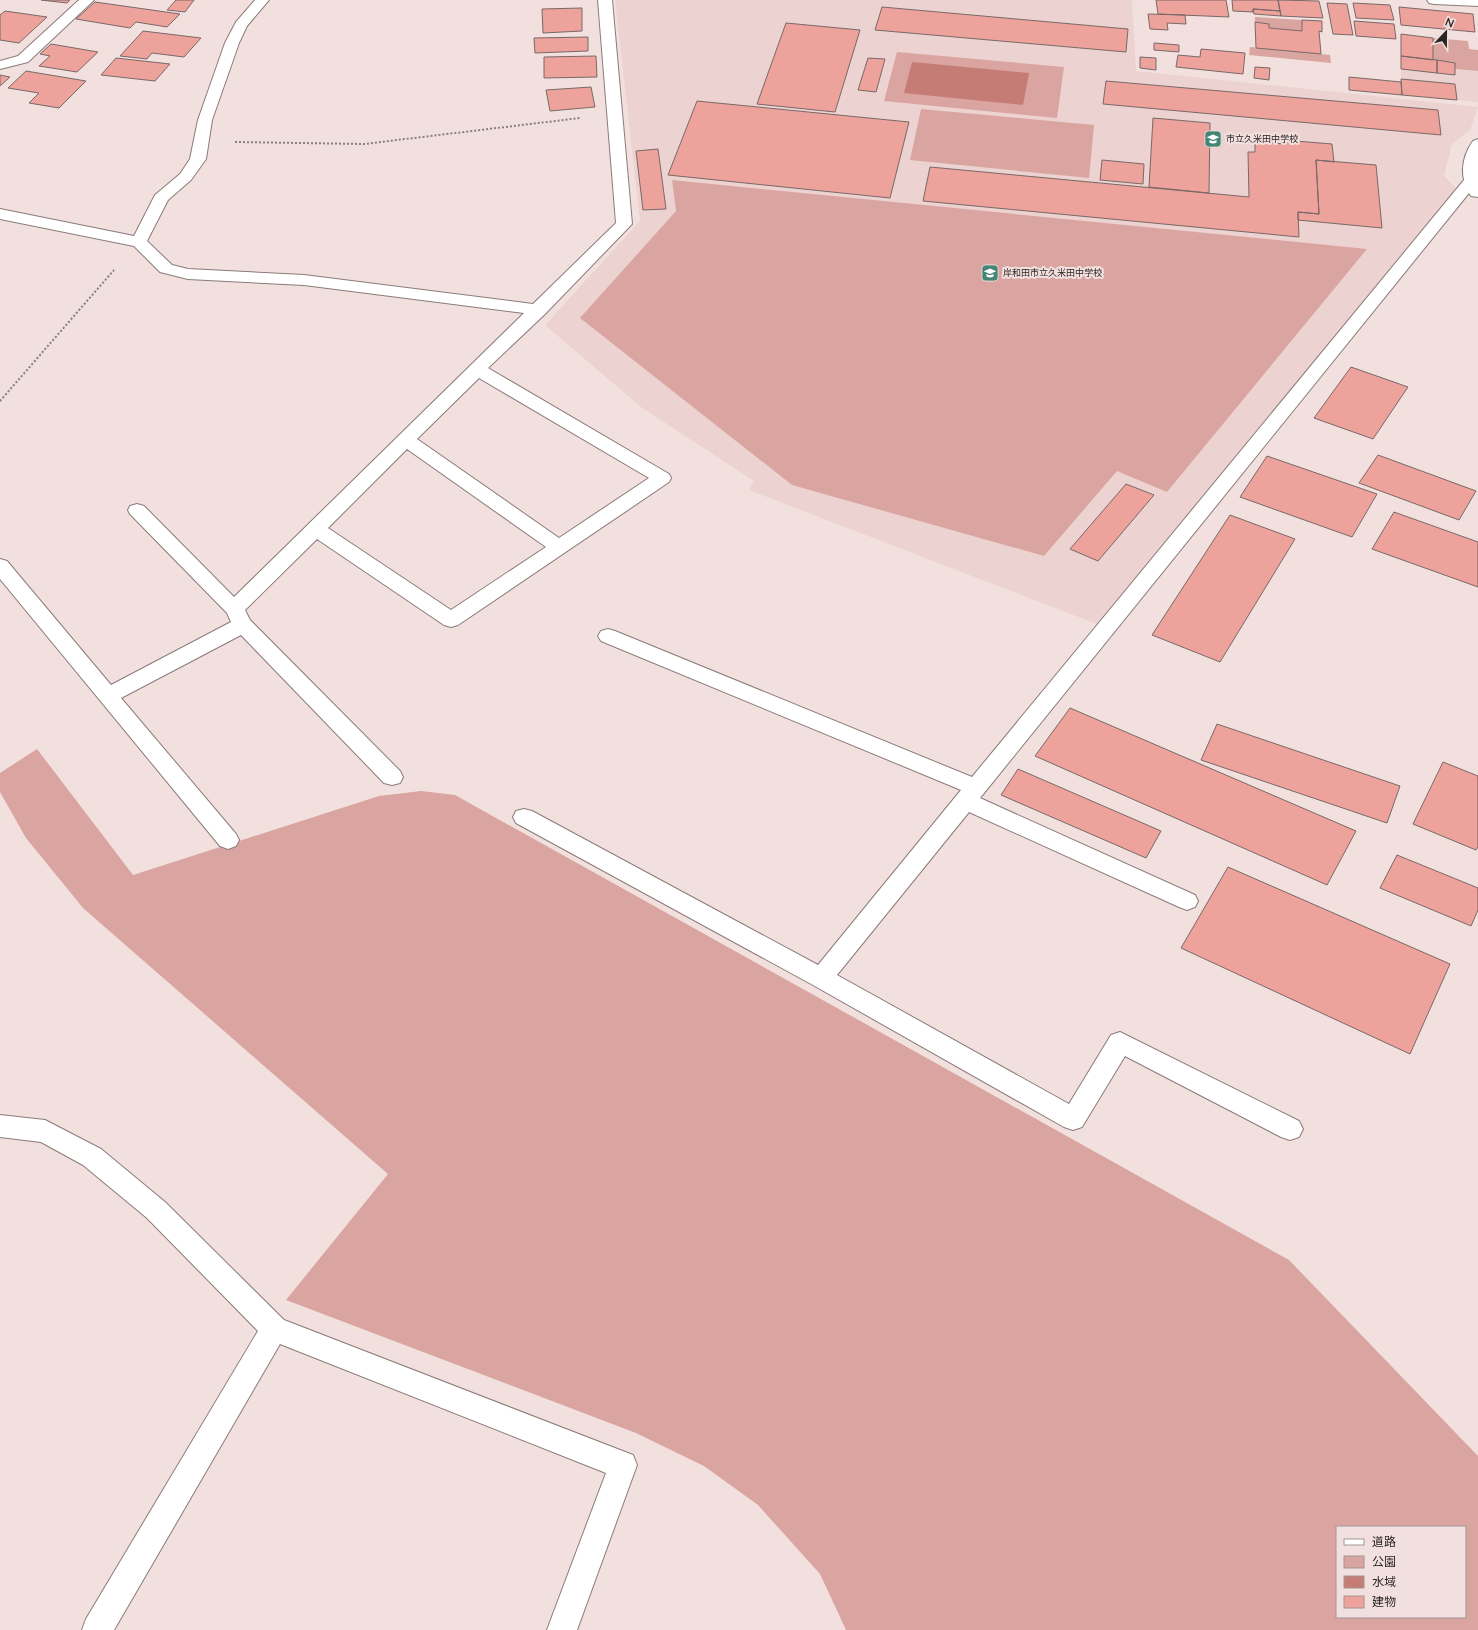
<svg xmlns="http://www.w3.org/2000/svg" width="1478" height="1630" font-family="Lato,'Noto Sans JP',sans-serif">
<rect width="100%" height="100%" fill="#f1e0de"/>
<path fill="#ecd2d0" d="M 615,0 L 1132,0 L 1136,71 L 1478,107 L 1470,130 L 1452,144 L 1444,176 L 1456,188 L 1102,626 L 749,490 L 754,481 L 641,407 L 545,325 L 640,221 Z
M 1401,69 L 1455,75 L 1455,69 L 1478,71 L 1478,102 L 1457,100 L 1455,84 L 1401,79 Z"/>
<path fill="#daa5a0" fill-rule="evenodd" d="M 1255,17 L 1302,20 L 1302,31 L 1269,28 L 1269,24 L 1255,22 Z
M 1433,38 L 1468,41 L 1469,49 L 1478,50 L 1478,71 L 1455,69 L 1454,63 L 1433,60 Z
M 1250,47 L 1330,55 L 1331,63 L 1249,55 Z
M 897,52 L 1064,67 L 1057,118 L 884,101 Z
M 921,109 L 1094,125 L 1089,178 L 910,160 Z
M 672,180 L 1367,249 L 1167,492 L 1117,471 L 1044,556 L 792,485 L 580,318 L 676,211 Z
M 37,749 L 133,875 L 379,796 L 421,791 L 455,795 L 1289,1260 L 1478,1456 L 1478,1630 L 846,1630 L 820,1574 L 758,1505 L 704,1466 L 636,1433 L 286,1300 L 388,1174 L 83,908 L 26,838 L 0,792 L 0,773 ZM 1337,1527 L 1465,1527 L 1465,1617 L 1337,1617 Z"/>
<path fill="#c47c75" d="M 912,62 L 1029,73 L 1023,105 L 904,93 Z"/>
<path fill="#eda29b" stroke="#786968" d="M 41,0 L 70,0 L 67,3 Z
M 176,0 L 194,0 L 185,12 L 167,10 Z
M 1156,0 L 1226,0 L 1229,17 L 1158,14 Z
M 1232,0 L 1278,0 L 1280,11 L 1253,9 L 1253,12 L 1233,11 Z
M 1278,0 L 1319,1 L 1323,18 L 1281,16 Z
M 95,2 L 180,14 L 167,27 L 136,22 L 130,28 L 76,19 Z
M 1327,3 L 1347,4 L 1353,35 L 1333,34 Z
M 1353,3 L 1390,5 L 1394,20 L 1356,18 Z
M 882,7 L 1128,29 L 1126,52 L 875,30 Z
M 1399,7 L 1473,14 L 1475,32 L 1401,25 Z
M 582,8 L 582,31 L 543,33 L 542,9 Z
M 1253,9 L 1280,11 L 1281,16 L 1254,14 Z
M 5,11 L 47,17 L 19,43 L 0,40 L 0,15 Z
M 1148,14 L 1185,15 L 1186,24 L 1167,23 L 1168,30 L 1150,29 Z
M 1302,20 L 1322,21 L 1322,32 L 1319,31 L 1321,54 L 1256,48 L 1255,22 L 1269,24 L 1269,28 L 1302,31 Z
M 1354,21 L 1394,24 L 1396,39 L 1356,36 Z
M 786,23 L 860,30 L 835,112 L 757,104 Z
M 143,31 L 201,38 L 184,57 L 152,53 L 147,59 L 120,56 Z
M 1401,34 L 1433,38 L 1433,60 L 1401,56 Z
M 588,37 L 588,51 L 535,53 L 534,38 Z
M 1154,43 L 1179,45 L 1179,52 L 1154,50 Z
M 51,44 L 98,52 L 77,72 L 39,66 L 50,56 L 40,54 Z
M 1201,49 L 1245,53 L 1243,74 L 1176,67 L 1178,55 L 1200,57 Z
M 596,56 L 597,77 L 544,78 L 544,57 Z
M 1401,56 L 1437,60 L 1437,73 L 1401,69 Z
M 1140,57 L 1156,58 L 1156,70 L 1140,68 Z
M 116,58 L 170,64 L 155,81 L 101,75 Z
M 868,58 L 885,59 L 876,92 L 858,90 Z
M 1437,60 L 1455,63 L 1455,75 L 1437,73 Z
M 1255,67 L 1270,68 L 1269,80 L 1254,78 Z
M 26,71 L 86,81 L 59,108 L 29,103 L 39,93 L 8,88 Z
M 0,75 L 10,77 L 0,86 Z
M 1349,77 L 1401,82 L 1402,95 L 1349,90 Z
M 1401,79 L 1455,84 L 1457,100 L 1402,95 Z
M 1106,81 L 1438,110 L 1441,135 L 1103,104 Z
M 591,87 L 595,107 L 550,111 L 546,90 Z
M 697,101 L 909,122 L 890,198 L 668,175 Z
M 1153,118 L 1210,123 L 1209,193 L 1149,187 Z
M 1283,140 L 1332,144 L 1334,162 L 1316,160 L 1319,214 L 1298,212 L 1299,237 L 923,201 L 930,167 L 1249,197 L 1248,152 L 1255,152 L 1255,141 L 1284,144 Z
M 658,149 L 666,209 L 643,210 L 636,151 Z
M 1102,160 L 1144,164 L 1143,184 L 1100,180 Z
M 1316,160 L 1376,165 L 1382,228 L 1298,220 L 1298,212 L 1319,214 Z
M 1351,367 L 1408,387 L 1373,439 L 1314,418 Z
M 1378,455 L 1476,491 L 1459,520 L 1359,483 Z
M 1267,456 L 1377,494 L 1352,537 L 1240,497 Z
M 1126,484 L 1154,495 L 1098,561 L 1070,549 Z
M 1394,512 L 1478,542 L 1478,587 L 1372,549 Z
M 1230,515 L 1295,539 L 1220,662 L 1152,635 Z
M 1070,708 L 1356,831 L 1327,885 L 1035,756 Z
M 1217,724 L 1400,786 L 1387,823 L 1201,760 Z
M 1443,762 L 1478,776 L 1478,847 L 1476,850 L 1413,824 Z
M 1018,769 L 1161,831 L 1146,858 L 1001,795 Z
M 1397,855 L 1478,888 L 1478,910 L 1471,926 L 1380,888 Z
M 1228,867 L 1450,964 L 1410,1054 L 1181,948 Z"/>
<g fill="none" stroke-linecap="round" stroke-linejoin="round">
<g stroke="#8a7b79" stroke-width="2">
<path id="street" d="M 79,0 L 94,0 L 28,62 L 0,69 L 0,61 L 18,56 Z
M 255,0 L 269,0 L 247,26 L 239,43 L 212,120 L 206,159 L 191,180 L 168,200 L 147,241 L 172,265 L 188,269 L 304,275 L 533,304 L 616,223 L 598,0 L 612,0 L 632,224 L 545,314 L 488,368 L 669,474 L 671,478 L 669,482 L 458,625 L 451,627 L 444,625 L 317,539 L 245,610 L 250,620 L 400,771 L 403,777 L 400,783 L 392,785 L 384,783 L 241,635 L 121,698 L 236,834 L 239,840 L 236,846 L 228,849 L 220,846 L 0,579 L 0,559 L 7,561 L 111,685 L 231,622 L 227,613 L 130,514 L 128,510 L 130,506 L 137,504 L 144,506 L 234,597 L 524,313 L 304,285 L 188,279 L 160,272 L 134,246 L 0,219 L 0,209 L 134,236 L 155,195 L 180,174 L 190,159 L 198,120 L 225,43 L 236,22 ZM 479,378 L 649,478 L 559,538 L 417,439 ZM 407,449 L 546,547 L 451,610 L 328,528 Z
M 1427,0 L 1478,0 L 1478,6 L 1434,4 L 1429,3 Z
M 1478,139 L 1478,197 L 1471,196 L 1469,193 L 980,798 L 1195,895 L 1198,901 L 1195,907 L 1187,910 L 1179,907 L 969,812 L 837,975 L 1069,1104 L 1111,1035 L 1120,1032 L 1299,1121 L 1303,1129 L 1299,1137 L 1290,1140 L 1281,1137 L 1125,1056 L 1082,1127 L 1073,1130 L 1064,1127 L 813,985 L 516,823 L 513,817 L 516,811 L 524,809 L 532,811 L 818,965 L 961,790 L 601,641 L 598,636 L 601,631 L 608,629 L 615,631 L 972,777 L 1464,180 C 1461,166 1465,152 1473,141 Z
M 0,1115 L 45,1120 L 101,1149 L 165,1202 L 284,1320 L 633,1455 L 637,1465 L 577,1630 L 547,1630 L 606,1473 L 280,1344 L 114,1630 L 82,1630 L 86,1619 L 258,1331 L 147,1218 L 83,1165 L 41,1142 L 0,1137 Z"/>
</g>
<path stroke="#897e7c" stroke-width="2" stroke-dasharray="2 2" stroke-linecap="butt" d="M 235,142 L 364,144 L 580,118
M 0,401 L 114,270"/>
<use href="#street" fill="#fff" fill-rule="evenodd"/>
</g>
<defs>
<g id="school-square" transform="scale(0.9)"><rect x="-9" y="-9" width="18" height="18" rx="4" fill="#448575" stroke="#f1e0de"/><path d="M0-5L7-2L0 1L-7-2ZM-4 1L0 2.5L4 1V4Q0 6-4 4Z" fill="#fff"/></g>
</defs>
<g fill-rule="evenodd">
<use href="#school-square" x="1213" y="139"/>
<use href="#school-square" x="990" y="273"/>
</g>
<g text-anchor="middle" stroke-width="4" stroke-linejoin="round" paint-order="stroke">
<g font-size="9" fill="#2a2423" stroke="#f1e0de" text-anchor="start">
<text x="1226" y="142">市立久米田中学校</text>
<text x="1003" y="276">岸和田市立久米田中学校</text>
</g>
</g>
<rect x="1336" y="1526" width="130" height="92" fill="#f1e0de" stroke="#a19593"/>
<rect x="1344" y="1539" width="20" height="6" fill="#ffffff" stroke="#a19593"/>
<text x="1372" y="1546" font-size="12" fill="#2a2423">道路</text>
<rect x="1344" y="1556" width="20" height="12" fill="#daa5a0" stroke="#a19593"/>
<text x="1372" y="1566" font-size="12" fill="#2a2423">公園</text>
<rect x="1344" y="1576" width="20" height="12" fill="#c47c75" stroke="#a19593"/>
<text x="1372" y="1586" font-size="12" fill="#2a2423">水域</text>
<rect x="1344" y="1596" width="20" height="12" fill="#eda29b" stroke="#a19593"/>
<text x="1372" y="1606" font-size="12" fill="#2a2423">建物</text>
<g transform="translate(1446 32) rotate(22)" stroke="#f1e0de" stroke-width="3" paint-order="stroke">
<path d="M0-3L7 15L0 10L-7 15Z" fill="#2a2423"/>
<text y="-6" font-size="11" font-weight="bold" text-anchor="middle" fill="#2a2423">N</text>
</g>
</svg>
